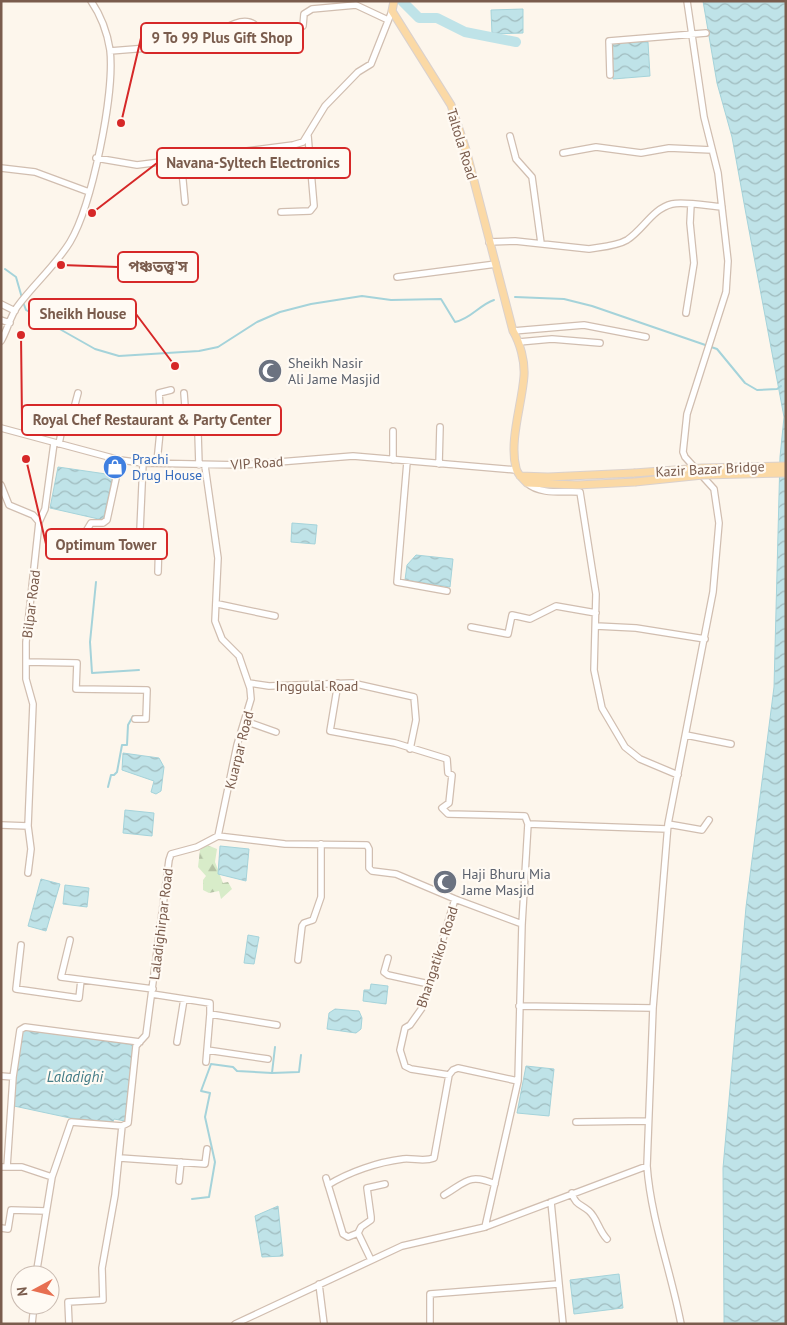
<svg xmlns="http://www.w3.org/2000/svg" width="787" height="1325" font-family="'PT Sans','Noto Sans Bengali',sans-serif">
<defs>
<pattern id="forest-firs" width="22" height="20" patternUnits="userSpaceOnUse" patternTransform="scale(1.25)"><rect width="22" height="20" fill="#d8ecc9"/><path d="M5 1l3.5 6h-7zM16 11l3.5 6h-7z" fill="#b4c2a5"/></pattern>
<pattern id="water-waves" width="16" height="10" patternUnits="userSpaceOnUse" patternTransform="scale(1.25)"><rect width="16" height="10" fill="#bfe3e8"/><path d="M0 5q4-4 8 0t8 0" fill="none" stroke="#a0bbbe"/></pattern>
</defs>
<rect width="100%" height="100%" fill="#fdf6ec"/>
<path fill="url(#forest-firs)" d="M 207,845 L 217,849 L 215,862 L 223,883 L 228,882 L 232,889 L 221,899 L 219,891 L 209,893 L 203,890 L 203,880 L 206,876 L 198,867 L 200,850 Z"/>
<path fill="url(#water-waves)" stroke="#a5d3da" d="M 703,1 L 786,1 L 786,1324 L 724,1324 L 724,1318 L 723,1168 L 746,907 L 774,687 L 780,457 L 784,417 L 746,214 L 732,137 L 717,83 Z
M 523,9 L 523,33 L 492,34 L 491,10 Z
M 610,41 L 648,42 L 650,76 L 613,79 Z
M 58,467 L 113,475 L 103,520 L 50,508 Z
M 292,523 L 317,525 L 315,544 L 291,542 Z
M 416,555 L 453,559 L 450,587 L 405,580 L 407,565 Z
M 123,753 L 159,758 L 164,767 L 161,791 L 156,794 L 151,792 L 154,781 L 122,770 Z
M 125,810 L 154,813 L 152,836 L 123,833 Z
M 220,846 L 249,849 L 246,881 L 218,874 Z
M 41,879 L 60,884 L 46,931 L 28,926 Z
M 65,885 L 89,888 L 87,907 L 63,904 Z
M 248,935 L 259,937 L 254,964 L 244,963 Z
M 371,984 L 388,986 L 386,1004 L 363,1001 L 364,990 L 370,990 Z
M 335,1009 L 359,1011 L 362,1018 L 361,1029 L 356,1033 L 327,1029 L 329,1013 Z
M 26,1029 L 133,1045 L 125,1121 L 114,1119 L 113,1122 L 70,1118 L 14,1106 L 15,1077 L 21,1032 Z
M 526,1066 L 554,1069 L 549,1116 L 517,1113 Z
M 278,1206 L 283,1256 L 262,1257 L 255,1216 Z
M 619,1274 L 623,1308 L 574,1314 L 570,1280 Z"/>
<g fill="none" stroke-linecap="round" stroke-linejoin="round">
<path stroke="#a5d3da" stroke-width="2" d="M 5,269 L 16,277 L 22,298
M 515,297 L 564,299 L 592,306 L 717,349 L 745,383 L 757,390 L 777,389 L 781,386
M 23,302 L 26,310 L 95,349 L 119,356 L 199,351 L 218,347 L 257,322 L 280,312 L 311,304 L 362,296 L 391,300 L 441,299 L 455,322 C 471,319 479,305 494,300
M 96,582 L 90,642 L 92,673 L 139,670
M 108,787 L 111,775 L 114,775 L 117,772 L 122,745 L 127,745 L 128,725 L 133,716
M 275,1047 L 272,1073 L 299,1072 L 301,1055
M 192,1199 L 209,1197 L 215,1162 L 205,1117 L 210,1093 L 201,1091 L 211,1064 L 233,1067 L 237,1071 L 272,1073"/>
<path stroke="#bfe3e8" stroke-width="10" d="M 402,1 L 419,18 L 437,18 L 465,32 L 516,42"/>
<g stroke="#d1beb0" stroke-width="8">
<path id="minor" d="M 110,51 L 198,44 C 212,39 239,12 255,25 C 256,29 256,33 260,35 C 270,41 293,32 303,26 L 304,14 L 312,9 L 356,5 L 388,20
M 610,75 L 609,41 L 706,33
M 510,136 L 516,159 L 532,177 L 541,243
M 563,153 L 596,147 L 641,153 L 669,148 L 712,150
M 96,158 L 137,165 L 293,145 L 303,142 L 325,106 L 358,72 L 371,64 L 392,11
M 181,160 L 185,202
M 1,168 L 35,172 L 89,192
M 281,212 L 310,211 L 314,206 L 308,136
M 489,242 L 515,241 L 589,249 C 601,247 617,246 627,240 C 644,229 652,209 672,204 C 683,201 709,206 722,207
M 397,277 L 496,264
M 1,304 L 15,311
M 686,313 L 694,263 L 690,223 L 691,204
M 1,320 L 10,323
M 513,331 L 584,325 L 646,337
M 1,341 C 7,331 10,317 17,307 C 33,285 56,265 70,242 C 92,205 115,93 110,50 C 107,31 102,17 91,1
M 519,342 L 552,339 L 600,343
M 184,393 L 186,419 L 198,433 L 199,465
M 1,428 L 120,460 L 143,463 L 242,465 L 353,456 L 516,470
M 393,431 L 393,460
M 59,444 L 64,418 L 74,408 L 78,393
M 157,462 L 161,422 L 159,393 L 171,390
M 407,462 L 397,582 L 447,591
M 143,463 L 140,530 L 142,533 L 156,534 L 159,537 L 158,572
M 439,464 L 440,427
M 205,466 L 218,558 L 215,621 L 222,639 L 239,656 L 250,688 L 251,699 L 237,745 L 218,836
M 527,483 C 540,495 563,491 580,492 L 596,594 L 594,670 L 602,708 L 625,747 L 640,759 L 678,775
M 1,485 L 9,505 L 33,515 L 39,522 L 26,642 L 26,679 L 33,704 L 28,826 L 31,849 L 28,873
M 39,522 L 45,509 L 54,443
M 85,533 L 91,523 L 103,523 L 107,520 L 120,460
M 218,604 L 275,616
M 596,626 L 636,628 L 705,639
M 471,627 L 508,634 L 512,615 L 530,619 L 556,606 L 596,613
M 26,662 L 77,663 L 76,689 L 147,690 L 146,719 L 135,719
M 249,683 L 269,686 L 352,683 L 414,697 L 416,720 L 410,749
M 338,683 L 330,731 L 395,743 L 447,759 L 448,773 L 452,775 L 449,803 L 442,808 L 448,814 L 525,816 L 528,824 L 522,924 L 518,1081 L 485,1227
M 245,721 L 276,732
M 686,735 L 731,744
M 528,824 L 667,829
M 668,824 L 702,830 L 709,820
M 1,825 L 28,826
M 218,836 L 285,844 L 367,845 L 369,849 L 369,868 L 372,871 L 396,874 L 455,899 L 522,924
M 70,940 L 61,977 L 153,989
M 21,945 L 16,989 L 79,998 L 81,980
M 388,958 L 384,972 L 388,975 L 429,984
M 298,960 L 302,926 L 304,923 L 313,920 L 321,897 L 321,844
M 152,994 L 210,1003 L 210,1014 L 277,1025
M 519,1006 L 653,1008
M 177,1042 L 184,999
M 207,1050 L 268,1059
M 206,1062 L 210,1014
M 449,1075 L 411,1069 L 405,1066 L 400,1050 L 405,1028 L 410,1025 L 422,1008 L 455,899
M 1,1076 L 13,1077
M 576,1122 L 647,1121
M 120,1158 L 205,1164 L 207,1149
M 647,1166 C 651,1220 671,1271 681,1324
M 1,1167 L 22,1167 L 52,1177
M 7,1167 L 13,1077 L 20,1030 L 25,1027 L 140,1042
M 326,1178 L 343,1234 L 348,1237 L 358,1233
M 179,1181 L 181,1162
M 328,1185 C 349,1172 378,1162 403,1159 C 414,1158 424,1162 434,1158 L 449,1075 L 453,1070 L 458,1068 L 518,1081
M 572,1193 C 575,1205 581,1204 589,1211 C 597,1218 599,1231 607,1239
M 444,1195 C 466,1182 469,1173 495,1184
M 551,1202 L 563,1324
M 1,1228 L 8,1229 L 11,1210 L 46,1211
M 371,1260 L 358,1233 L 361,1227 L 371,1220 L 371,1217 L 367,1188 L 385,1184
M 36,1275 L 52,1177 L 71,1122 L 122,1126
M 319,1284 L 324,1324
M 32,1324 L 34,1305
M 69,1324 L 68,1302 L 103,1300 L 102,1268 L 115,1195 L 122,1126 L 128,1123 L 136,1046 L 146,1035 L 169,860 L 171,854 L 197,847 L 218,836
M 235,1324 L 402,1246 L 485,1227 L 647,1166 L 653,1008 L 668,824 L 713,592 L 719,523 L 714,489 L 685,457 L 683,452 L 687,414 L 726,292 L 728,261 L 718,173 L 704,117 L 687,1
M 430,1324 L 430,1294 L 558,1284"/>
</g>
<g stroke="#dad1cd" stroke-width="9">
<path id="major" d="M 394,1 L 392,11 L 451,105 L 466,150 L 513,331 C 520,343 525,361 524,376 C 522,404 509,441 516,468 C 517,474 523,479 527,483 L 577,485 L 635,482
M 520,476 L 548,477 L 634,473"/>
</g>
<use href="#minor" stroke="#fff" stroke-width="5.5"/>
<use href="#major" stroke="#fbd9a5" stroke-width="7"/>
<g stroke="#dad1cd" stroke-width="9" stroke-linecap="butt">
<path id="major-bridge" d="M 634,473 L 702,468 L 786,466
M 635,482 L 703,475 L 786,473"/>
</g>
<use href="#major-bridge" stroke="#fbd9a5" stroke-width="7"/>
</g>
<defs>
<g id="mosque-disc" transform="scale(1.25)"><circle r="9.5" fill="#6b7280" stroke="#fffaf3"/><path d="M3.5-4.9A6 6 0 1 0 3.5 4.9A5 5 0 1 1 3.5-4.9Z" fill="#fff"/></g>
<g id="shop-disc" transform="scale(1.25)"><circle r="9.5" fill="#3f7fe0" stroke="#fffaf3"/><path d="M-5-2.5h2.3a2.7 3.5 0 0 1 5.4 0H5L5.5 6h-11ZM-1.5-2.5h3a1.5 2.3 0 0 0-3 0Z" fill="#fff"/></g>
</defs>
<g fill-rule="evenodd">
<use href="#mosque-disc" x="270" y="371"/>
<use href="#shop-disc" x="115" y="467"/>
<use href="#mosque-disc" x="445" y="882"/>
</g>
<g text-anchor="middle" stroke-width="4.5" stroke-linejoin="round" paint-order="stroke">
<g font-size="14" fill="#7a5c4d" stroke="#fffaf3">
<text transform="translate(462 144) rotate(73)" y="5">Taltola Road</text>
<text transform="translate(257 463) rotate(-4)" y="5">VIP Road</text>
<text transform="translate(710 469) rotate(-3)" y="5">Kazir Bazar Bridge</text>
<text transform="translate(31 604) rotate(-83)" y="5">Bilpar Road</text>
<text x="317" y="691">Inggulal Road</text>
<text transform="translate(239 750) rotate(-76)" y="5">Kuarpar Road</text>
<text transform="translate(161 924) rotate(-83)" y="5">Laladighirpar Road</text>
<text transform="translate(437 957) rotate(-72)" y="5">Bhangatikor Road</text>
</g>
<g font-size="14" fill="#5b616d" stroke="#fffaf3" text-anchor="start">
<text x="288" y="368">Sheikh Nasir<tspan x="288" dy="16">Ali Jame Masjid</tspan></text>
<text x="462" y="879">Haji Bhuru Mia<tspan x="462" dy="16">Jame Masjid</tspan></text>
</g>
<g font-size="14" fill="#366cbe" stroke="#fffaf3" text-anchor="start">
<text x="132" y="464">Prachi<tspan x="132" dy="16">Drug House</tspan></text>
</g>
<g font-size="15" font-style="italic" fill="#437c86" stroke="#fffaf3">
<text x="75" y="1082">Laladighi</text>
</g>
</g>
<path fill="none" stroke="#d62828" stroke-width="2" d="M121 123L141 38M92 213L157 163M61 265L118 267M175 366L136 314M21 335L22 420M26 459L46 544"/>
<g fill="#d62828" stroke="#fffaf3" stroke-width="2">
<circle cx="121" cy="123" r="5"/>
<circle cx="92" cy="213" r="5"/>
<circle cx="61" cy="265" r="5"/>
<circle cx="175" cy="366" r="5"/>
<circle cx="21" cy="335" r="5"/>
<circle cx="26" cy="459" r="5"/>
</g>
<g fill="#fffaf3" stroke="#d62828" stroke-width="2">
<rect x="141" y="23" width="162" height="30" rx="5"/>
<rect x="157" y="148" width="193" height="30" rx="5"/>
<rect x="118" y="252" width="80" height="30" rx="5"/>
<rect x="29" y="299" width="107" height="30" rx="5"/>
<rect x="22" y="405" width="259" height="30" rx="5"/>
<rect x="46" y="529" width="121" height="30" rx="5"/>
</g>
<g font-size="15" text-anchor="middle" font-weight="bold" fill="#7a5c4d">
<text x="222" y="43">9 To 99 Plus Gift Shop</text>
<text x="253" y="168">Navana-Syltech Electronics</text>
<text x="158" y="272">পঞ্চতত্ত্ব'স</text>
<text x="83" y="319">Sheikh House</text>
<text x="152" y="425">Royal Chef Restaurant &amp; Party Center</text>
<text x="106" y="550">Optimum Tower</text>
</g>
<rect width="787" height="1325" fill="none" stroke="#7a5c4d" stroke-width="5"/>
<g transform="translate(35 1290) rotate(263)"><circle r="24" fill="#fffaf3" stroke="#cabbb1"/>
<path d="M0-4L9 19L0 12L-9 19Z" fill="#e76f51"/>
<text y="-8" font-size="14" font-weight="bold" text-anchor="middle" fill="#7a5c4d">N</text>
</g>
</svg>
